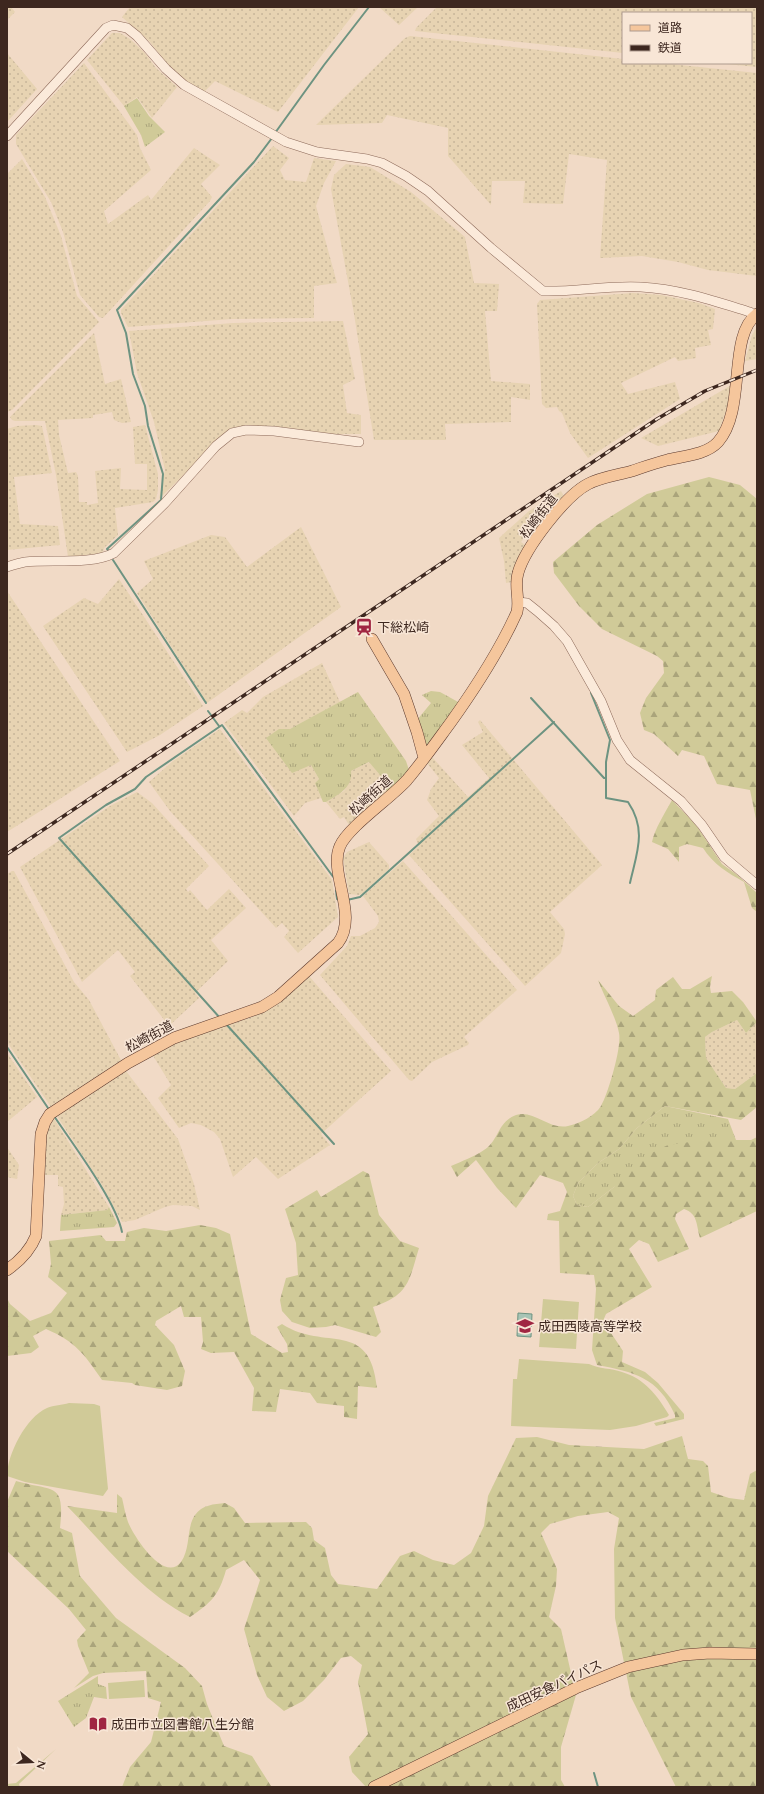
<svg xmlns="http://www.w3.org/2000/svg" width="764" height="1794" font-family="Spectral,'Noto Sans JP',serif">
<defs>
<pattern id="farmland-dots" width="8" height="8" patternUnits="userSpaceOnUse"><rect width="8" height="8" fill="#e7d3b2"/><path d="M2 2h.1M6 6h.1" fill="none" stroke="#c7b599" stroke-width="1.8" stroke-linecap="round"/></pattern>
<pattern id="grass-tufts" width="24" height="20" patternUnits="userSpaceOnUse"><rect width="24" height="20" fill="#d0ca98"/><path d="M3 7l-1-3M5 7V3M7 7l1-3M15 17l-1-3M17 17v-4M19 17l1-3" fill="none" stroke="#aaa47b"/></pattern>
<pattern id="forest-firs" width="22" height="20" patternUnits="userSpaceOnUse"><rect width="22" height="20" fill="#d0ca98"/><path d="M5 1l3.5 6h-7zM16 11l3.5 6h-7z" fill="#aaa47b"/></pattern>
</defs>
<rect width="100%" height="100%" fill="#f1dac6"/>
<path fill="url(#farmland-dots)" d="M 7,7 L 11,7 L 15,12 L 7,20 Z
M 130,7 L 359,7 L 278,112 L 215,81 L 204,92 L 181,78 L 164,60 L 150,42 L 122,17 Z
M 379,7 L 418,7 L 399,25 Z
M 437,7 L 757,7 L 757,67 L 716,63 L 751,63 L 751,13 L 623,13 L 623,53 L 415,31 L 416,28 Z
M 112,33 L 120,33 L 130,39 L 144,52 L 156,68 L 177,87 L 152,118 L 137,97 L 124,106 L 87,60 Z
M 410,36 L 623,59 L 623,63 L 661,63 L 757,73 L 757,276 L 708,270 L 678,262 L 642,256 L 600,258 L 607,160 L 569,154 L 563,204 L 523,203 L 525,181 L 492,181 L 491,205 L 448,156 L 448,128 L 387,115 L 382,123 L 316,125 L 405,38 Z
M 7,53 L 37,89 L 7,122 Z
M 84,63 L 137,135 L 140,148 L 151,170 L 104,211 L 108,224 L 148,195 L 151,200 L 194,148 L 220,165 L 201,184 L 212,197 L 210,201 L 103,318 L 99,317 L 80,295 L 63,232 L 51,202 L 16,144 L 16,135 Z
M 273,146 L 289,158 L 280,170 L 285,180 L 306,182 L 314,158 L 336,161 L 324,183 L 316,206 L 337,283 L 314,286 L 314,318 L 232,319 L 128,327 L 121,313 L 121,310 Z
M 22,159 L 45,197 L 61,236 L 77,296 L 99,322 L 12,410 L 7,412 L 7,171 L 8,173 Z
M 346,164 L 370,167 L 411,192 L 465,237 L 474,283 L 499,284 L 497,311 L 485,311 L 491,381 L 530,384 L 530,400 L 511,397 L 511,422 L 445,424 L 446,440 L 374,440 L 354,314 L 331,189 L 334,175 Z
M 633,293 L 661,295 L 699,303 L 715,309 L 713,329 L 708,330 L 711,345 L 695,348 L 696,358 L 678,361 L 675,357 L 621,383 L 628,394 L 675,382 L 680,399 L 588,458 L 570,433 L 562,413 L 559,411 L 557,407 L 546,408 L 542,404 L 537,304 L 540,300 Z
M 343,321 L 355,379 L 343,385 L 347,413 L 361,415 L 361,434 L 225,434 L 159,499 L 165,470 L 154,422 L 137,373 L 129,331 L 233,323 Z
M 757,327 L 757,359 L 745,361 L 752,335 Z
M 94,333 L 105,384 L 121,379 L 131,422 L 122,423 L 114,420 L 112,412 L 93,415 L 93,418 L 58,420 L 59,435 L 68,473 L 76,472 L 78,476 L 79,502 L 87,502 L 87,505 L 98,503 L 95,471 L 121,468 L 120,489 L 147,490 L 147,464 L 135,464 L 133,427 L 145,425 L 158,474 L 158,490 L 156,499 L 153,502 L 115,508 L 118,535 L 104,548 L 103,553 L 68,557 L 56,475 L 45,421 L 15,421 L 12,420 L 10,417 Z
M 733,384 L 731,397 L 719,431 L 658,446 L 641,438 Z
M 36,425 L 42,426 L 52,473 L 14,477 L 20,524 L 58,526 L 60,545 L 7,550 L 7,429 L 17,426 Z
M 561,491 L 565,498 L 535,537 L 529,532 L 521,542 L 528,547 L 512,582 L 506,583 L 504,561 L 499,538 L 529,511 Z
M 301,527 L 341,607 L 207,703 L 137,593 L 153,579 L 144,561 L 211,535 L 225,537 L 247,567 Z
M 119,579 L 203,706 L 160,735 L 127,752 L 43,626 L 84,598 L 98,604 Z
M 7,591 L 120,761 L 7,832 Z
M 322,663 L 340,702 L 290,729 L 279,729 L 311,765 L 319,779 L 315,783 L 321,798 L 305,803 L 294,816 L 224,723 L 242,710 L 247,713 L 263,697 Z
M 480,720 L 602,865 L 550,912 L 564,929 L 565,934 L 561,953 L 525,986 L 409,855 L 419,846 L 416,839 L 439,816 L 427,800 L 431,789 L 439,778 L 427,763 L 430,758 L 433,758 L 468,797 L 489,778 L 462,745 L 483,732 L 478,722 Z
M 220,729 L 332,880 L 338,917 L 298,953 L 284,937 L 289,931 L 282,923 L 276,928 L 170,811 L 149,782 L 173,761 Z
M 370,762 L 386,782 L 389,793 L 349,825 L 344,817 L 340,819 L 326,802 L 344,791 L 348,785 L 351,771 Z
M 137,792 L 152,803 L 209,866 L 186,889 L 188,892 L 190,890 L 207,910 L 229,889 L 246,908 L 211,940 L 228,961 L 195,993 L 199,998 L 169,1026 L 130,976 L 135,972 L 118,950 L 82,982 L 20,867 L 110,806 Z
M 369,842 L 389,865 L 389,869 L 363,893 L 359,895 L 349,894 L 343,858 L 347,852 Z
M 403,861 L 517,990 L 464,1037 L 469,1043 L 468,1045 L 432,1062 L 412,1081 L 409,1080 L 320,975 L 347,946 L 351,936 L 360,936 L 375,928 L 379,922 L 378,916 L 363,896 Z
M 12,871 L 14,871 L 74,982 L 89,1000 L 122,1062 L 51,1107 L 7,1042 L 7,874 Z
M 309,976 L 391,1071 L 321,1134 L 330,1145 L 278,1179 L 256,1157 L 233,1177 L 220,1139 L 214,1132 L 201,1125 L 191,1123 L 179,1128 L 158,1098 L 171,1085 L 152,1054 L 203,1031 L 250,1018 L 264,1012 Z
M 737,1020 L 746,1033 L 757,1022 L 757,1073 L 735,1089 L 726,1088 L 706,1058 L 705,1037 L 712,1032 Z
M 7,1053 L 37,1097 L 7,1122 Z
M 126,1071 L 178,1139 L 194,1184 L 200,1210 L 192,1206 L 173,1205 L 165,1207 L 135,1220 L 122,1222 L 102,1185 L 57,1116 L 58,1114 Z
M 53,1117 L 109,1207 L 107,1210 L 61,1215 L 64,1204 L 63,1187 L 58,1186 L 58,1175 L 42,1175 L 45,1138 Z
M 7,1147 L 19,1165 L 17,1179 L 7,1177 Z"/>
<path fill="url(#grass-tufts)" d="M 137,98 L 149,116 L 165,132 L 145,147 L 141,135 L 124,106 Z
M 431,691 L 440,692 L 460,703 L 428,748 L 424,746 L 417,720 L 431,703 L 422,695 Z
M 358,692 L 406,761 L 410,773 L 389,793 L 383,786 L 386,782 L 369,762 L 351,771 C 353,788 338,795 326,802 L 323,802 L 315,783 L 319,779 L 311,765 L 292,773 L 266,738 L 279,729 L 290,729 L 297,725 Z
M 665,1106 L 728,1119 L 736,1140 L 704,1140 L 614,1187 L 588,1207 L 577,1205 L 573,1196 L 578,1183 L 598,1163 L 619,1149 L 637,1128 Z
M 109,1207 L 117,1223 L 114,1227 L 60,1231 L 61,1215 L 107,1210 Z
M 98,1676 L 98,1684 L 106,1687 L 107,1699 L 94,1697 L 86,1718 L 74,1727 L 58,1701 Z"/>
<path fill="url(#forest-firs)" d="M 709,477 L 740,485 L 757,499 L 757,824 L 750,790 L 717,784 L 704,756 L 682,750 L 678,756 L 654,734 L 644,730 L 640,713 L 646,698 L 664,673 L 663,661 L 657,656 L 602,629 L 579,606 L 554,573 L 553,562 L 597,525 L 647,494 Z
M 672,800 L 696,825 L 722,864 L 736,874 L 757,893 L 757,912 L 752,908 L 744,882 C 728,873 713,864 703,848 L 687,844 L 679,847 L 679,862 L 668,849 L 652,842 C 654,830 666,811 672,800 Z
M 712,976 L 710,987 L 711,993 L 732,991 L 743,1002 L 757,1022 L 746,1033 L 737,1020 L 712,1032 L 705,1037 L 706,1058 L 726,1088 L 735,1089 L 757,1073 L 757,1107 L 741,1120 L 665,1106 L 637,1128 L 619,1149 L 598,1163 L 578,1183 L 573,1196 L 577,1205 L 588,1207 L 614,1187 L 645,1156 L 668,1145 L 704,1140 L 751,1140 L 757,1137 L 757,1211 L 700,1238 C 696,1224 698,1214 684,1209 L 676,1214 L 675,1219 L 689,1249 L 658,1262 L 649,1244 L 639,1240 L 629,1249 L 652,1287 L 606,1314 L 603,1321 L 623,1351 L 622,1362 L 645,1372 L 658,1383 L 684,1414 L 684,1419 L 656,1426 L 654,1423 L 675,1418 L 675,1415 C 658,1377 634,1372 597,1365 L 592,1350 L 596,1289 L 594,1275 L 560,1273 L 559,1221 L 547,1220 L 548,1214 L 560,1211 L 567,1192 L 563,1183 L 540,1175 L 516,1208 L 497,1188 L 476,1160 L 457,1177 L 451,1166 C 462,1161 474,1157 484,1150 C 499,1141 497,1122 516,1115 C 533,1109 549,1130 568,1126 C 580,1123 594,1117 601,1106 C 608,1094 622,1047 619,1033 C 616,1017 604,996 598,980 L 619,1006 L 633,1016 L 655,1000 L 656,990 L 673,977 L 682,989 L 690,989 Z
M 363,1171 L 369,1174 L 379,1215 L 400,1241 L 419,1248 C 409,1281 409,1295 373,1307 L 381,1332 L 376,1337 L 335,1325 L 326,1327 L 310,1328 L 292,1322 L 282,1311 L 280,1300 L 286,1278 L 298,1275 L 296,1243 L 285,1209 L 317,1190 L 321,1197 Z
M 200,1225 L 216,1228 L 230,1234 L 251,1334 L 282,1353 L 288,1352 L 287,1344 L 277,1327 L 282,1324 C 325,1352 370,1318 377,1388 L 358,1386 L 357,1419 L 344,1417 L 344,1406 L 317,1403 L 310,1393 L 280,1389 L 276,1412 L 252,1411 L 254,1388 L 234,1352 L 211,1353 L 201,1349 L 203,1342 L 201,1317 L 184,1317 L 181,1306 L 156,1321 L 155,1325 L 174,1345 L 185,1371 L 182,1386 L 167,1390 L 135,1385 L 132,1383 L 102,1380 C 84,1354 76,1342 46,1329 L 33,1336 L 39,1347 L 31,1353 L 7,1356 L 7,1298 L 10,1304 L 30,1321 L 51,1313 L 67,1293 L 48,1277 L 51,1264 L 49,1241 L 101,1235 L 106,1241 L 125,1241 L 127,1232 L 144,1228 L 166,1231 Z
M 682,1436 L 688,1459 L 703,1461 L 708,1466 L 711,1492 L 729,1498 L 744,1500 L 750,1474 L 757,1470 L 757,1787 L 676,1787 L 631,1697 L 615,1618 L 614,1549 L 619,1518 L 608,1512 L 578,1516 L 550,1524 L 541,1533 L 557,1569 L 556,1586 L 549,1617 L 561,1629 L 576,1695 L 561,1747 L 561,1780 L 565,1787 L 366,1787 L 352,1772 L 349,1757 L 368,1734 L 358,1682 L 362,1665 L 351,1656 L 341,1658 L 324,1680 L 303,1701 L 284,1711 L 267,1697 L 257,1675 L 244,1629 L 260,1580 L 244,1560 L 226,1570 C 219,1595 211,1603 190,1617 C 142,1593 104,1544 67,1506 L 117,1513 L 117,1494 L 122,1498 C 124,1506 125,1514 128,1522 C 133,1535 164,1584 181,1562 C 191,1548 186,1528 195,1515 C 202,1505 214,1504 225,1503 L 234,1508 L 245,1523 L 306,1522 L 312,1528 L 314,1540 L 325,1548 L 331,1575 L 338,1584 L 377,1589 L 400,1556 L 414,1551 L 433,1560 L 454,1565 L 471,1553 L 484,1526 L 488,1496 L 516,1438 L 537,1437 L 569,1445 L 644,1449 Z
M 16,1481 C 54,1492 65,1481 60,1528 L 72,1533 L 80,1576 L 116,1618 L 185,1668 L 202,1686 L 207,1704 L 224,1746 L 252,1756 L 271,1786 L 269,1787 L 122,1787 L 130,1767 L 151,1742 L 161,1702 L 148,1698 L 146,1671 L 103,1673 L 93,1676 L 74,1688 L 89,1673 L 78,1646 L 77,1640 L 86,1630 L 69,1609 L 7,1551 L 7,1502 Z
M 56,1749 L 19,1784 L 20,1787 L 7,1787 L 7,1784 L 16,1783 Z"/>
<path fill="#d0ca98" d="M 543,1299 L 579,1302 L 576,1349 L 539,1347 Z
M 519,1359 L 589,1364 C 599,1369 611,1368 622,1372 C 645,1379 657,1395 669,1415 L 667,1417 L 636,1426 L 610,1430 L 511,1426 L 513,1379 L 517,1379 Z
M 69,1403 L 94,1404 L 100,1406 L 108,1489 L 103,1496 L 25,1482 L 7,1476 C 7,1455 26,1417 47,1408 C 54,1405 62,1405 69,1403 Z
M 144,1680 L 145,1697 L 109,1699 L 108,1683 Z"/>
<path fill="#a7c4b5" stroke="#6d9381" d="M 518,1313 L 532,1314 L 531,1337 L 517,1336 Z"/>
<g fill="none" stroke-linecap="round" stroke-linejoin="round">
<path stroke="#6d9381" stroke-width="2" d="M 275,133 L 324,65 L 369,7
M 109,551 L 107,549 L 161,500 L 163,474 L 148,426 L 145,406 L 133,374 L 126,333 L 117,310 L 254,162 L 272,138
M 113,560 L 206,703
M 591,693 L 610,740 L 606,762 L 606,798 L 628,802 C 647,830 637,852 630,883
M 531,698 L 604,778 L 606,778
M 208,711 L 219,726
M 336,891 L 337,899 L 340,900
M 347,900 L 360,897 L 554,722
M 220,1018 L 59,838 L 106,805 L 135,789 L 146,777 L 222,725 L 334,878
M 226,1024 L 334,1144
M 7,1047 L 50,1111
M 54,1116 C 72,1143 116,1201 122,1232
M 594,1773 L 598,1787"/>
<g stroke="#8d6a5a" stroke-width="10">
<path id="minor" d="M 7,136 L 106,28 L 113,25 L 127,28 L 137,36 L 166,69 L 184,85 L 286,142 L 317,152 L 367,159 L 382,163 L 406,176 L 428,191 L 491,248 L 543,291 C 576,292 608,285 641,287 C 679,289 714,301 750,312 L 754,316
M 7,567 C 13,565 19,563 25,562 C 50,559 92,565 114,553 L 165,503 L 216,446 L 232,433 L 246,430 L 274,431 L 359,442
M 518,602 L 527,603 L 537,611 L 554,626 L 567,641 L 601,701 L 617,740 L 630,760 L 681,801 L 702,825 L 724,857 L 757,885"/>
</g>
<g stroke="#5b392e" stroke-width="12">
<path id="major" d="M 372,639 L 404,694 L 417,732 L 424,758
M 7,1270 C 20,1261 30,1251 36,1236 L 41,1134 L 45,1122 L 50,1114 L 128,1063 L 174,1038 L 262,1007 L 278,997 L 338,943 C 359,915 328,872 340,846 C 348,827 391,798 407,780 C 423,761 437,741 451,722 C 476,687 499,652 517,612 C 520,599 514,586 518,573 C 525,548 565,496 588,484 C 601,477 618,475 632,471 C 644,467 655,463 667,460 C 683,456 706,455 718,442 C 747,409 727,336 757,314
M 374,1787 L 576,1688 L 628,1667 L 683,1655 L 710,1653 L 757,1654"/>
</g>
<use href="#minor" stroke="#fbeada" stroke-width="9"/>
<use href="#major" stroke="#f5c69c" stroke-width="11"/>
<g stroke="#3d271f" stroke-width="3.5">
<path id="rail" d="M 7,854 L 657,419 L 705,391 L 757,370"/>
</g>
<use href="#rail" stroke="#f8e6d6" stroke-width="2" stroke-dasharray="6" stroke-linecap="butt"/>
</g>
<defs>
<g id="station-bare" transform="scale(1.38)"><path d="M-3-6H3Q5-6 5-4V2Q5 4 3 4L4.5 6H3L1.5 4h-3L-3 6H-4.5L-3 4Q-5 4-5 2V-4Q-5-6-3-6ZM-3.5-4v3h7v-3ZM-3.5 1v1.5H-2V1ZM2 1v1.5H3.5V1Z" fill="#a02642" stroke="#f8e6d6" stroke-width="2.5" paint-order="stroke"/></g>
<g id="school-bare" transform="scale(1.38)"><path d="M0-5L7-2L0 1L-7-2ZM-4 1L0 2.5L4 1V4Q0 6-4 4Z" fill="#a02642" stroke="#f8e6d6" stroke-width="2.5" paint-order="stroke"/></g>
<g id="library-bare" transform="scale(1.38)"><path d="M-6-4Q-3-5.5-.7-3.5V5Q-3 3-6 4ZM6-4Q3-5.5 .7-3.5V5Q3 3 6 4Z" fill="#a02642" stroke="#f8e6d6" stroke-width="2.5" paint-order="stroke"/></g>
</defs>
<g fill-rule="evenodd">
<use href="#station-bare" x="364" y="627"/>
<use href="#school-bare" x="525" y="1326"/>
<use href="#library-bare" x="98" y="1724"/>
</g>
<g text-anchor="middle" stroke-width="3" stroke-linejoin="round" paint-order="stroke">
<g font-size="13" fill="#3d271f" stroke="#f8e6d6">
<text transform="translate(538 516) rotate(-52)" y="5">松崎街道</text>
<text transform="translate(370 795) rotate(-42)" y="5">松崎街道</text>
<text transform="translate(149 1036) rotate(-28)" y="5">松崎街道</text>
<text transform="translate(554 1685) rotate(-25)" y="5">成田安食バイパス</text>
</g>
<g font-size="13" fill="#3d271f" stroke="#f8e6d6" text-anchor="start">
<text x="377" y="632">下総松崎</text>
<text x="538" y="1331">成田西陵高等学校</text>
<text x="111" y="1729">成田市立図書館八生分館</text>
</g>
</g>
<rect width="764" height="1794" fill="none" stroke="#3d271f" stroke-width="16"/>
<rect x="622" y="12" width="130" height="52" fill="#f8e6d6" stroke="#ad9a8d"/>
<rect x="630" y="25" width="20" height="6" fill="#f5c69c" stroke="#ad9a8d"/>
<text x="658" y="32" font-size="12" fill="#3d271f">道路</text>
<rect x="630" y="45" width="20" height="6" fill="#3d271f" stroke="#ad9a8d"/>
<text x="658" y="52" font-size="12" fill="#3d271f">鉄道</text>
<g transform="translate(32 1762) rotate(108)" stroke="#f8e6d6" stroke-width="3" paint-order="stroke">
<path d="M0-3L7 15L0 10L-7 15Z" fill="#3d271f"/>
<text y="-6" font-size="11" font-weight="bold" text-anchor="middle" fill="#3d271f">N</text>
</g>
</svg>
